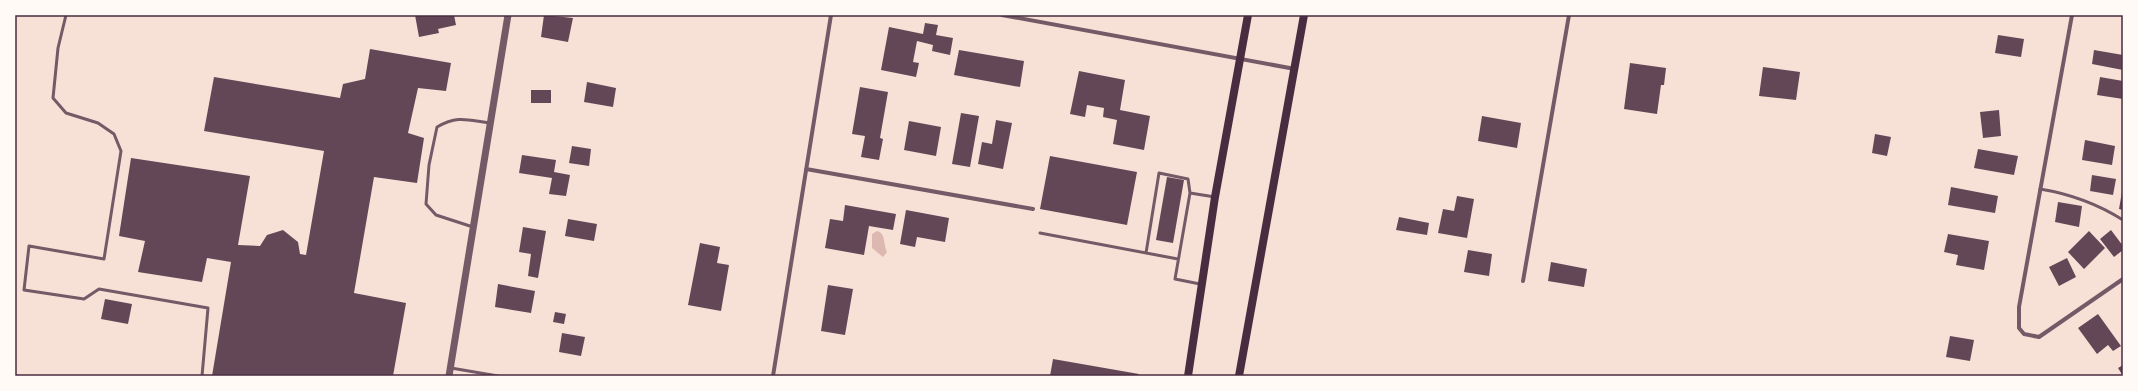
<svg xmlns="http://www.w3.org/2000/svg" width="2138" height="391" font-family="'Archivo Narrow',sans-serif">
<rect width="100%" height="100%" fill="#f7e1d7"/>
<path fill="#dcb8b0" d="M 877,231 C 886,233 883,244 887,252 L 883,257 L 872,248 L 872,234 Z"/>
<path fill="#644757" d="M 415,15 L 454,15 L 456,25 L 438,29 L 439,33 L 419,37 Z
M 544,15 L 573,18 L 568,42 L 541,37 Z
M 925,23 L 938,25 L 936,35 L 953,38 L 950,55 L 932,51 L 933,45 L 917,41 L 913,62 L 919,63 L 916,77 L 881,70 L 889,27 L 923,34 Z
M 1998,35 L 2024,39 L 2021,57 L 1995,53 Z
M 370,49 L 451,63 L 446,91 L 418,88 L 408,133 L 424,138 L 417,183 L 374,177 L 354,293 L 406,303 L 393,376 L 212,376 L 231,262 L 207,258 L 202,282 L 138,272 L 145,241 L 119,236 L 131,158 L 250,176 L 238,245 L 260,246 L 267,235 L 283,230 L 298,242 L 300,254 L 306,255 L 324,151 L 204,131 L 214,77 L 340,98 L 343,84 L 365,79 Z
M 959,50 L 1024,61 L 1020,87 L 954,75 Z
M 2094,50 L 2123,55 L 2123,70 L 2092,64 Z
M 1630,63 L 1666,68 L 1664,85 L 1661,85 L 1657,114 L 1624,109 Z
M 1763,67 L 1800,72 L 1796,100 L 1759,96 Z
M 1079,71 L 1125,80 L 1120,110 L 1150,116 L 1144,150 L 1113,144 L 1117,120 L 1103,117 L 1104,108 L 1087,105 L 1085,117 L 1070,114 Z
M 2100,77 L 2123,81 L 2123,99 L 2097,95 Z
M 587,82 L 616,88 L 613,107 L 584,102 Z
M 860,87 L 888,92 L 880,138 L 883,139 L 879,160 L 861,157 L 865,136 L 852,134 Z
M 531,90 L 551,90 L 551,103 L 531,103 Z
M 1999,110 L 2001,136 L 1983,138 L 1980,112 Z
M 961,113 L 979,116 L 970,167 L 952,164 Z
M 1482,116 L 1521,123 L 1517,148 L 1478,141 Z
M 996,120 L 1012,123 L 1003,169 L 978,164 L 982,142 L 992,144 Z
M 909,121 L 941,127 L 936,156 L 904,150 Z
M 1875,134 L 1891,137 L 1887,156 L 1872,153 Z
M 2085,140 L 2115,146 L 2112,165 L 2082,160 Z
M 572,146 L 591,149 L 589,166 L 569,163 Z
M 1978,149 L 2018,156 L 2014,175 L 1974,168 Z
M 522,155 L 556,160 L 554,172 L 570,175 L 566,196 L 549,194 L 552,178 L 519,173 Z
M 1050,156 L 1137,172 L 1127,225 L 1040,209 Z
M 2092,175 L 2116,179 L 2113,195 L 2090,191 Z
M 1167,177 L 1184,180 L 1173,243 L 1156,240 Z
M 1951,187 L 1998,196 L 1995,213 L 1948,205 Z
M 2122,192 L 2123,193 L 2123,210 L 2119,209 Z
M 1457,196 L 1474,199 L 1467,238 L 1438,233 L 1443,209 L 1454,211 Z
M 2058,202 L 2082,206 L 2079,227 L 2055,222 Z
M 845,205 L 896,214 L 893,230 L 869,226 L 864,255 L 825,248 L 830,219 L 843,221 Z
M 906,210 L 949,218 L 945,242 L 917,237 L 915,247 L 900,244 Z
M 1399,217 L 1429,223 L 1427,235 L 1396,230 Z
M 568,219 L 597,224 L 594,241 L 565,236 Z
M 523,227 L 546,231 L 538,278 L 528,276 L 531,254 L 519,252 Z
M 2111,230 L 2123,246 L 2123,250 L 2114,257 L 2100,239 Z
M 2089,231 L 2105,248 L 2084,269 L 2068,252 Z
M 1948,234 L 1989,241 L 1984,270 L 1956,265 L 1958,255 L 1944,252 Z
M 700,243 L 720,247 L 717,263 L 729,265 L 721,311 L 688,305 Z
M 1468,250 L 1492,254 L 1489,276 L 1464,272 Z
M 2067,258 L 2076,277 L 2059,286 L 2049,267 Z
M 1551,262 L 1587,269 L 1584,287 L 1548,281 Z
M 498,284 L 535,291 L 531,313 L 495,307 Z
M 828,285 L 853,289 L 845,335 L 821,331 Z
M 105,299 L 132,304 L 128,324 L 101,319 Z
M 555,312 L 566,314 L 564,324 L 553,322 Z
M 2098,314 L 2121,346 L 2113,351 L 2108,345 L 2097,354 L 2078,328 Z
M 562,333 L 585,337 L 581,356 L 559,352 Z
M 1950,336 L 1974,340 L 1970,361 L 1946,357 Z
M 1053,359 L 1139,374 L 1138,376 L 1050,376 Z
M 2123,365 L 2123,376 L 2118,368 Z"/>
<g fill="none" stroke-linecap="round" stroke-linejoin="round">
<path stroke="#755966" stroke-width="3" d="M 66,15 L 58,48 L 53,98 L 66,113 L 98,123 L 114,134 L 121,151 L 104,259 L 29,246 L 24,290 L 84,299 L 99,289 L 208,308 L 202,376
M 2040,189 C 2071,194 2096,203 2123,220
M 473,227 L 436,215 L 426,204 L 429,165 L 437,127 C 458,115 467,120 490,123
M 1040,233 L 1178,259
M 1146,253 L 1159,173 L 1188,179 L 1190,193
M 1200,284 L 1175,279 L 1190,193 L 1215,197
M 451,368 L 498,376"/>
<path stroke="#755966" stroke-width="4" d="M 1002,15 L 1295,69
M 2072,15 L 2019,307 L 2019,328 L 2024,334 L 2039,337 L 2123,279
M 806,169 L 1033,209
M 1523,281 L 1569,15
M 773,376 L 831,15"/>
<path stroke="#755966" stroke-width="7" d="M 449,376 L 508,15"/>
<path stroke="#4a2c40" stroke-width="8" d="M 1188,376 L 1215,197 L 1248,15
M 1239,376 L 1304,15"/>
</g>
<rect width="2138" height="391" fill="none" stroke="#fffaf5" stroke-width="32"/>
<rect x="16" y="16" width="2106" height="359" fill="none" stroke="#4a2c40" stroke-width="1.5"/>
</svg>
